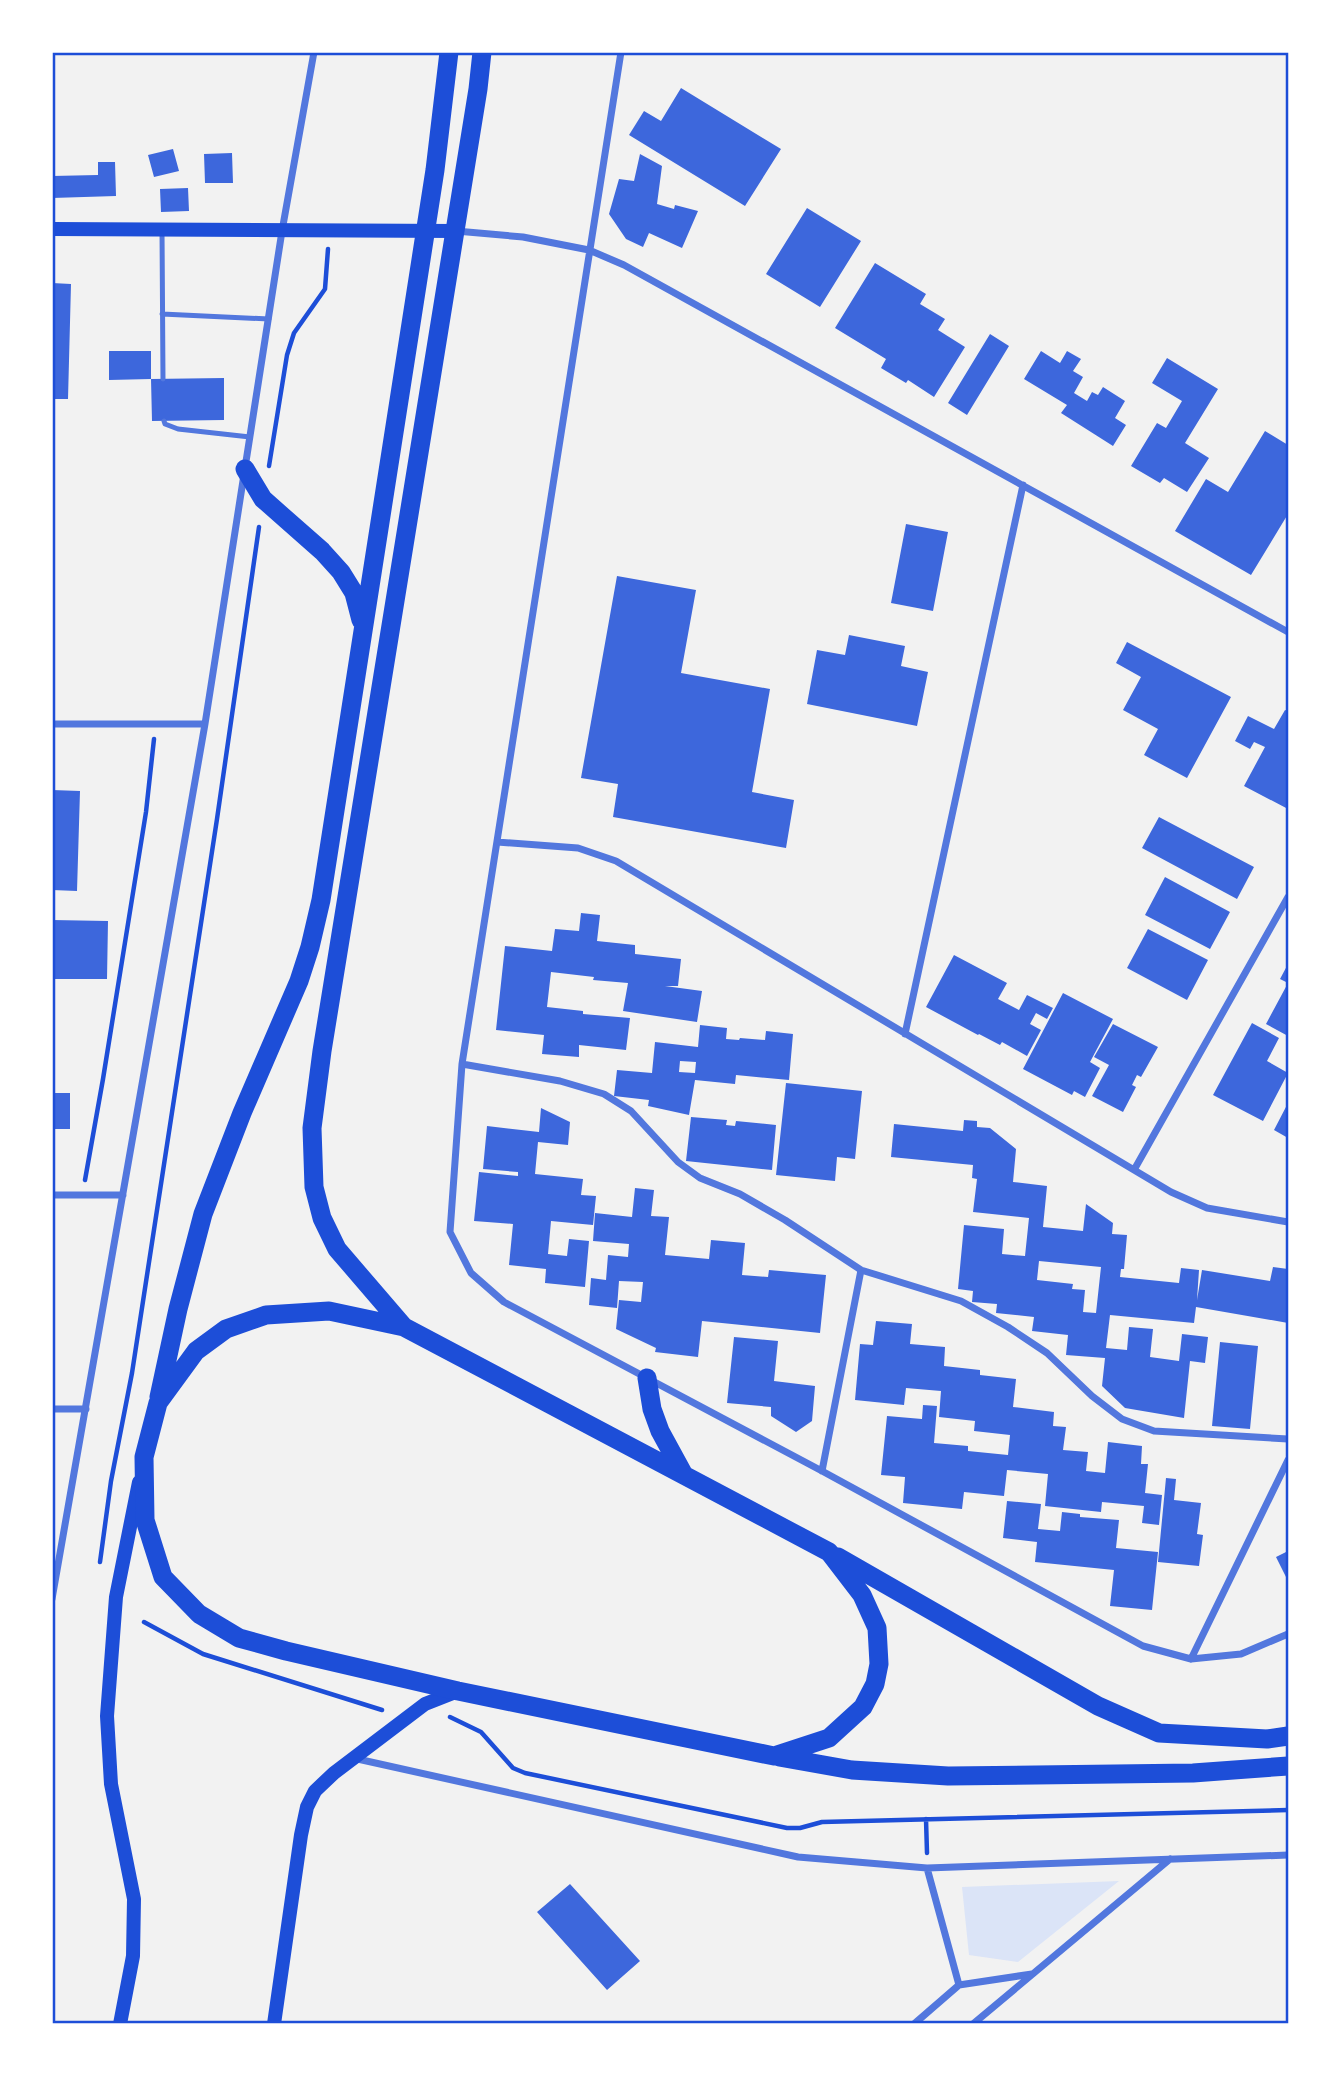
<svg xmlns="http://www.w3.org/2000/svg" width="1341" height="2076" font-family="Mulish,sans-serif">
<rect width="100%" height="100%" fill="#f2f2f2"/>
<path fill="#dbe4f7" d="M 1119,1881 L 1018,1962 L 969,1955 L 962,1887 Z"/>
<path fill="#3d67dc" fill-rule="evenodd" d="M 681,88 L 781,149 L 745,206 L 629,135 L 644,111 L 661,121 Z
M 173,149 L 179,171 L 154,177 L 148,155 Z
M 232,153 L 233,183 L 205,183 L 204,154 Z
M 640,154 L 662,166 L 657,204 L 674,209 L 675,205 L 698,211 L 682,248 L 649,233 L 643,247 L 626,239 L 609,214 L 619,179 L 634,181 Z
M 98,162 L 115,162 L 116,196 L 52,198 L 52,176 L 98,175 Z
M 188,188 L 189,211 L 161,212 L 160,189 Z
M 807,208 L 861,241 L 820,307 L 766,274 Z
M 875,263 L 926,294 L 920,304 L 945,319 L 938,330 L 965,347 L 934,397 L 908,380 L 906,383 L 881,368 L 886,359 L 835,328 Z
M 52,283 L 71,284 L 68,399 L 52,399 Z
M 990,334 L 1009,346 L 967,415 L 948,403 Z
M 109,351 L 151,351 L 151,379 L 224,378 L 224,420 L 152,421 L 151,379 L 109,380 Z
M 1041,351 L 1060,363 L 1067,351 L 1081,359 L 1073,371 L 1083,377 L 1074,393 L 1087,401 L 1092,392 L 1098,395 L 1103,387 L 1125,401 L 1115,418 L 1126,425 L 1113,446 L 1061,413 L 1067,405 L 1024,379 Z
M 1167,358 L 1218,389 L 1185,443 L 1209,458 L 1187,492 L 1164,478 L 1160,483 L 1131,466 L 1157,423 L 1166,428 L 1182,401 L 1152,383 Z
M 1265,431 L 1288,445 L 1288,514 L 1251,575 L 1175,531 L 1206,479 L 1228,492 Z
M 906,524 L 948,532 L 933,611 L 891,603 Z
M 617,576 L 696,590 L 681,673 L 770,689 L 752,792 L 794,800 L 786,848 L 613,817 L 618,784 L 581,778 Z
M 849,635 L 905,646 L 901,666 L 928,672 L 917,726 L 807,704 L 817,650 L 845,655 Z
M 1127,642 L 1231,697 L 1187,778 L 1144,755 L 1158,729 L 1123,710 L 1141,677 L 1116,663 Z
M 1285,710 L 1288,711 L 1288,809 L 1244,786 L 1265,747 L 1254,742 L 1250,749 L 1235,741 L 1248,716 L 1274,729 Z
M 52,790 L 80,791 L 77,891 L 52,890 Z
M 1159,817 L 1254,867 L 1237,899 L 1142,848 Z
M 1165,877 L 1230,912 L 1210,949 L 1145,915 Z
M 581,913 L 600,915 L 597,941 L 635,945 L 635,954 L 681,959 L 678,986 L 665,986 L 702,991 L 697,1022 L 623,1011 L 628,983 L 593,980 L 594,977 L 551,972 L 547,1007 L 583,1011 L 583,1014 L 630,1018 L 626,1050 L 579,1045 L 579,1057 L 542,1054 L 544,1035 L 496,1030 L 505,946 L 552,951 L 555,929 L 579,931 Z
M 52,920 L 108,921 L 107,979 L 52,979 Z
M 1148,929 L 1208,960 L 1187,1000 L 1127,968 Z
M 954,955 L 1007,983 L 998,999 L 1019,1010 L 1027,995 L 1053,1008 L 1047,1019 L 1036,1013 L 1030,1024 L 1041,1030 L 1027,1056 L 1002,1042 L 1000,1045 L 979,1034 L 978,1035 L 926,1007 Z
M 1288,964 L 1288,1036 L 1266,1024 L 1288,983 L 1280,979 Z
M 1063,993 L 1113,1019 L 1090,1062 L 1100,1068 L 1085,1097 L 1074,1091 L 1072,1095 L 1023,1069 Z
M 1252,1023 L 1279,1038 L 1267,1061 L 1288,1073 L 1263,1121 L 1213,1095 Z
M 1113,1024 L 1158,1047 L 1141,1077 L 1137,1075 L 1132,1085 L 1136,1087 L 1123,1112 L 1092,1096 L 1109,1065 L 1094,1057 Z
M 700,1025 L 727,1028 L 726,1039 L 739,1040 L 740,1038 L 765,1040 L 766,1031 L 793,1034 L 789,1080 L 736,1075 L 735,1084 L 695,1080 L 689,1115 L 648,1106 L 649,1100 L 614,1096 L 617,1070 L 652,1073 L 655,1042 L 698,1047 ZM 680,1061 L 696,1062 L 695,1073 L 679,1072 Z
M 786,1083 L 862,1091 L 855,1159 L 837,1157 L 835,1181 L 776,1175 Z
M 52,1093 L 70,1093 L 70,1129 L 52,1129 Z
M 1288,1103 L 1288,1138 L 1274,1130 Z
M 541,1108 L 570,1122 L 568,1145 L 538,1142 L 535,1174 L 583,1179 L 581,1195 L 596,1196 L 593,1225 L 551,1221 L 548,1254 L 567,1256 L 569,1239 L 589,1241 L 585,1287 L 545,1283 L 546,1269 L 509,1265 L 513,1224 L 474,1221 L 479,1172 L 518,1176 L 518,1172 L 483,1169 L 487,1126 L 539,1132 Z
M 691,1117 L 727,1120 L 726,1125 L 735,1126 L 736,1121 L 776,1125 L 772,1170 L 686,1161 Z
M 964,1120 L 977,1121 L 977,1127 L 990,1128 L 1016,1149 L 1013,1182 L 1047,1186 L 1043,1227 L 1083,1231 L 1086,1204 L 1113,1223 L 1112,1234 L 1127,1235 L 1124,1269 L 1121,1269 L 1120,1277 L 1179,1283 L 1181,1268 L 1199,1270 L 1197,1300 L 1202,1270 L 1270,1281 L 1273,1267 L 1288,1269 L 1288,1323 L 1196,1307 L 1194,1323 L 1110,1315 L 1106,1348 L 1127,1350 L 1129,1327 L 1153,1329 L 1150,1357 L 1179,1361 L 1182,1334 L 1208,1337 L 1205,1363 L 1190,1361 L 1184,1418 L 1125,1408 L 1102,1386 L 1105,1358 L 1066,1355 L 1068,1335 L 1032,1331 L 1034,1317 L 996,1313 L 997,1304 L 972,1302 L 973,1291 L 958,1289 L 964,1225 L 1004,1229 L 1002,1254 L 1025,1256 L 1029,1218 L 973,1212 L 977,1179 L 972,1178 L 973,1165 L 891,1157 L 894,1124 L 963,1131 ZM 1039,1261 L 1101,1267 L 1096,1313 L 1083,1312 L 1085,1290 L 1072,1289 L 1073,1284 L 1037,1280 Z
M 635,1188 L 654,1190 L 651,1216 L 669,1217 L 665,1255 L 709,1259 L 711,1240 L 745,1243 L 742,1275 L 768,1277 L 769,1270 L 826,1275 L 820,1333 L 702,1321 L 698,1357 L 655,1352 L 656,1348 L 616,1329 L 619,1300 L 641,1302 L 643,1282 L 619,1281 L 617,1308 L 589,1305 L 591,1278 L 606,1280 L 608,1255 L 628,1257 L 629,1244 L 593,1241 L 595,1213 L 632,1217 Z
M 876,1321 L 912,1324 L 910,1344 L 945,1347 L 944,1366 L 980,1370 L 980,1375 L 1016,1379 L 1013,1407 L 1054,1412 L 1053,1426 L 1066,1427 L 1063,1450 L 1088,1452 L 1086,1471 L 1105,1473 L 1108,1442 L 1142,1446 L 1141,1464 L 1148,1464 L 1145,1493 L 1162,1495 L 1159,1525 L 1142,1523 L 1144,1506 L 1102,1502 L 1101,1512 L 1045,1506 L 1048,1474 L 1007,1470 L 1004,1496 L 964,1492 L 962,1509 L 903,1503 L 905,1477 L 881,1475 L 887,1416 L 922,1419 L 923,1405 L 937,1406 L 934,1443 L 968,1446 L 968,1451 L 1008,1455 L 1010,1435 L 974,1431 L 975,1421 L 939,1417 L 941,1391 L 906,1388 L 904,1405 L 855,1400 L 860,1344 L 873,1345 Z
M 734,1337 L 778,1341 L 774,1381 L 815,1386 L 812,1421 L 796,1432 L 771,1416 L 771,1407 L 727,1403 Z
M 1220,1342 L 1258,1346 L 1250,1429 L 1212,1426 Z
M 1166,1478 L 1176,1479 L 1174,1500 L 1201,1503 L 1197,1534 L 1203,1535 L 1199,1566 L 1158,1562 Z
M 1007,1501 L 1041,1504 L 1038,1529 L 1060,1531 L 1062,1512 L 1080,1514 L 1080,1517 L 1119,1520 L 1116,1548 L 1158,1552 L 1152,1610 L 1110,1606 L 1114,1570 L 1035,1562 L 1037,1542 L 1003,1538 Z
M 1288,1551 L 1288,1581 L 1276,1557 Z
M 570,1884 L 640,1961 L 607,1990 L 537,1912 Z"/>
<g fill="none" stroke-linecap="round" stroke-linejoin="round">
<path stroke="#1d4ed8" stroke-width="4.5" d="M 269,466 L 287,355 L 294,333 L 325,289 L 328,249
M 85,1180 L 103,1079 L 146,812 L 154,739
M 100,1562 L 111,1481 L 132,1373 L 217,819 L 259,527
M 144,1622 L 203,1654 L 382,1710
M 450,1717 L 481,1732 L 513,1768 L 525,1773 L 787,1828 L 800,1828 L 822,1822 L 1288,1810
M 926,1819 L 927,1853"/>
<path stroke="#5277de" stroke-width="5" d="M 162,230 L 163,379
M 162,314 L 269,319
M 164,421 L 165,424 L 178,429 L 250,437"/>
<path stroke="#5277de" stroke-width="7" d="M 621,52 L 462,1064 L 450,1232 L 471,1273 L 504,1302 L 822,1471 L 1143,1646 L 1191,1659 L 1241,1654 L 1288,1634
M 456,231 L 523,237 L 589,250 L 624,265 L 1288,632
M 52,724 L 205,724
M 497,842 L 578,848 L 616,861 L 1171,1192 L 1207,1208 L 1288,1222
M 905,1034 L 1023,485
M 462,1064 L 560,1081 L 604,1094 L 631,1111 L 678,1162 L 700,1178 L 740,1194 L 785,1220 L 861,1270 L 961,1301 L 1008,1327 L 1047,1353 L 1092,1396 L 1122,1419 L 1154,1431 L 1288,1439
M 1134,1170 L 1288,897
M 52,1195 L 123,1195
M 52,1409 L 86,1409
M 822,1471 L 861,1270
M 52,1599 L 205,724 L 282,231 L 314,52
M 1191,1659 L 1288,1460
M 353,1758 L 798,1857 L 927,1868 L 1288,1855
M 927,1868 L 959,1985
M 914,2024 L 959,1985 L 1032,1974
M 973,2024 L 1170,1859"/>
<path stroke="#1d4ed8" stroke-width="14" d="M 52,229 L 456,231
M 120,2024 L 133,1956 L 134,1899 L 111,1784 L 107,1716 L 116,1597 L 139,1482
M 274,2024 L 301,1835 L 307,1807 L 315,1791 L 334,1773 L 425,1704 L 458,1691"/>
<path stroke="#1d4ed8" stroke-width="19" d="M 245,469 L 263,499 L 322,551 L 341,572 L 354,593 L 361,620
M 329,1311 L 404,1327 L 829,1552 L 862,1595 L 877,1628 L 879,1664 L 875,1684 L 863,1707 L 829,1738 L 774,1756 L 458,1691 L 286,1651 L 239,1638 L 199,1614 L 163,1577 L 145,1520 L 144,1457 L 158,1403 L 196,1351 L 226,1329 L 266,1315 Z
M 404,1327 L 337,1249 L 322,1218 L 314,1187 L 312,1128 L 322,1051 L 478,89 L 482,52
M 647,1378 L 652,1409 L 660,1431 L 684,1475
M 159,1397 L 178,1309 L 203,1214 L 242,1113 L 299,981 L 310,947 L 321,900 L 435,170 L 449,52
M 838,1557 L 1098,1706 L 1159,1733 L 1267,1739 L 1288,1736
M 779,1757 L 852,1770 L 948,1776 L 1193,1773 L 1288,1766"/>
</g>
<rect width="1341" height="2076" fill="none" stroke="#ffffff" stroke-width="108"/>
<rect x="54" y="54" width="1233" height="1968" fill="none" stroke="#1d4ed8" stroke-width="2.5"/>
</svg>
